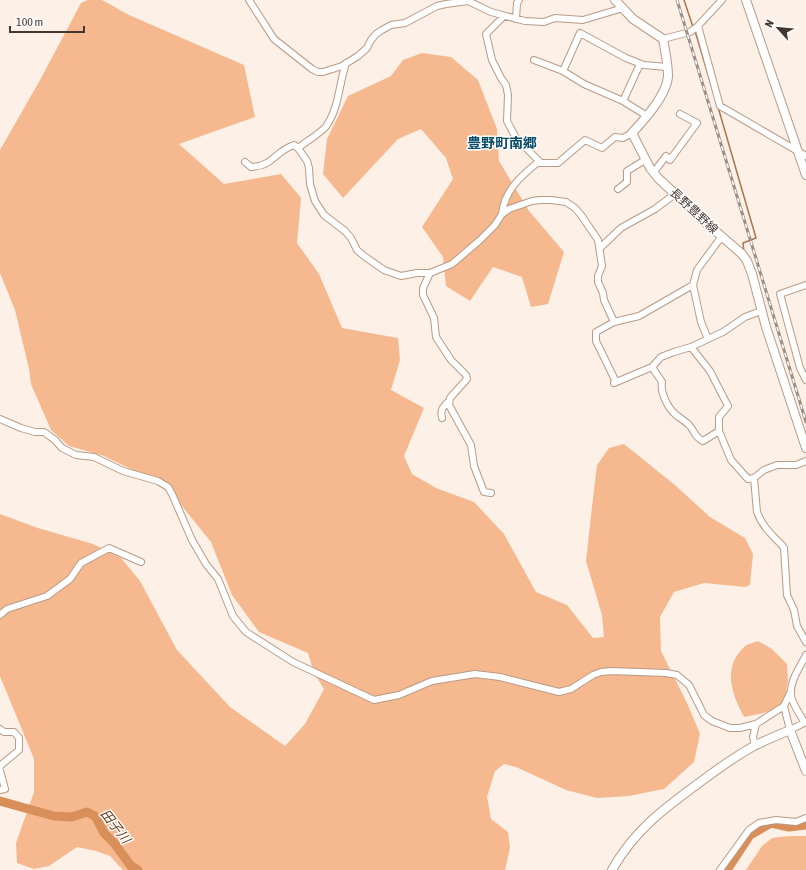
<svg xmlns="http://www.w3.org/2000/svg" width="806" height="870" font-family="'Asap Condensed','Noto Sans JP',sans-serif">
<rect width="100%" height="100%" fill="#fdf0e7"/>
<path fill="#f6b98f" d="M 88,0 L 102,0 L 129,15 L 244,65 L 255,117 L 179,144 L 224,184 L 281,174 L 301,198 L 297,243 L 319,274 L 342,328 L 398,338 L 400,360 L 391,390 L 424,408 L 404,456 L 412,474 L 436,488 L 474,502 L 504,534 L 536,592 L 567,605 L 593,638 L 604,637 L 602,615 L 586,561 L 592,507 L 597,465 L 609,448 L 624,444 L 676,486 L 710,517 L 745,538 L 753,554 L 750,585 L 745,587 L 704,583 L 674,592 L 660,617 L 661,651 L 687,703 L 700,734 L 694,762 L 664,789 L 629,796 L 597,798 L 566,790 L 516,767 L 504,764 L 495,771 L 487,797 L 491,819 L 508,832 L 510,848 L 505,870 L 123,870 L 110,856 L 96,851 L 77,847 L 49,866 L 34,869 L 17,863 L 16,843 L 34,792 L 34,759 L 0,676 L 0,514 L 38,528 L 93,544 L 121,558 L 140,581 L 177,650 L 230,707 L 285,746 L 305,724 L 324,689 L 314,673 L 308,653 L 259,632 L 232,595 L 211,542 L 173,495 L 149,478 L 104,456 L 69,446 L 51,430 L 31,384 L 29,369 L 15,310 L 0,273 L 0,150 L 40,80 L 81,3 Z
M 422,53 L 451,57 L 478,80 L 497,129 L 499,161 L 529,211 L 564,252 L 548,304 L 531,307 L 522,277 L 493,267 L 470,301 L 446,286 L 443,257 L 422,227 L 453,179 L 446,158 L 421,129 L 398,139 L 343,198 L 323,174 L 327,139 L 348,96 L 391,76 L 403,60 Z
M 758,641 L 772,649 L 787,664 L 788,681 L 783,709 L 744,717 C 732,695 722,668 744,647 C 747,644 753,643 758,641 Z
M 789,836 L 806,836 L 806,870 L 746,870 L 762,846 L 772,838 Z"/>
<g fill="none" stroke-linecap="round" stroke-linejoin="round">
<path stroke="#ac754d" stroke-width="1.5" d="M 684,0 L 693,27
M 695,31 L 712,88
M 718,107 L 756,238 L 743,243 L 744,252"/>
<path stroke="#d98f5a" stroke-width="9" d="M 0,801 L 54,816 L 72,817 L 87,812 L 95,816 L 104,833 L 114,843 L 131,866 L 138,870
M 727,870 L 750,835 L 771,823 L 789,827 L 806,825"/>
<g stroke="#b99a86" stroke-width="8">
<path id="street" d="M 249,0 L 274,39 L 312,69 L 318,72 L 323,72 L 342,66 L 358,56 L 367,48 L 371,40 L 376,34 L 382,30 L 391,25 L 405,23 L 437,6 L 446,4 L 468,1 L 491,12 L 525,21 L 544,22 L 555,18 L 583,20 L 623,8
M 504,16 L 486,34 L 492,60 L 501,78 L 506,85 L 508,95 L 507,121 L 516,138 L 541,163
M 516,19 L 517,3 L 519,0
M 698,26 L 720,106 L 806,156
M 663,39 L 690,32 L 697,27 L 722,0
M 534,60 L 563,71 L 580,33 L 626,58 L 644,65 L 667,67
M 346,63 C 339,84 339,107 327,125 C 324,131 304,143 298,148 L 307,161 L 309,168 L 310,184 L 315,201 L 324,215 L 345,231 L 351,238 L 357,250 L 364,256 L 384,270 L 401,276 L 417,273 L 430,273 L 452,264 L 480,240 L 495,225 L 502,214 L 509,209 L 532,201 L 540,200 L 551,200 L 566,202 L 575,208 L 581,215 L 598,240 L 602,266 L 598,276 L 598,282 L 603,293 L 604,300 L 614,322 L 596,332 L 596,341 L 616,382
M 640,64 L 623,101 L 647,116
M 563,71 L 584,84 L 623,101
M 245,162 L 251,167 C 274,166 275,151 294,145 L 298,148
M 654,172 L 666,156 L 670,160 L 697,123 L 680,114
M 618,189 L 627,182 L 627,171 L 645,160
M 502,214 C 504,191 521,176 537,163 L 558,163 L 585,140 L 602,148 L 615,137 L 623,138 L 632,133
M 600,248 L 621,228 L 655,209 L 675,194
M 430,273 L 423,288 L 423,295 L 434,318 L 436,337 L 451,360 L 466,375 L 467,379 L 450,398 L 449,405 L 471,445 L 474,466 L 484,492 L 491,493
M 693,285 L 701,322 L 708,339
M 806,285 L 780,294 L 800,368 L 806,380
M 614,322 L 639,316 L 693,285 L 697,270 L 722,236
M 691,347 L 710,371 L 728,406 L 719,417 L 719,431 L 731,460 L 748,479 L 754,478
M 652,367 L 662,382 C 660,393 668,408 676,415 C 680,418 685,421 689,425 C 695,431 694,437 703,441 L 719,431
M 614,383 L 652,367 L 661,357 L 674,352 L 691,347 L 723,332 L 745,317 L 761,311
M 442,418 C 440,409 443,407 449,401
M 0,419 L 21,428 L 35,432 L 44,432 L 55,440 L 62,448 L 76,455 L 94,457 L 123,471 L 158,481 L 168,487 L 172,494 L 192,540 L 206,564 L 218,579 L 233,616 L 246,632 L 293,662 L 374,700 L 399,695 L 432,681 L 475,674 L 500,677 L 559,692 L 571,689 L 593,675 L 601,672 L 611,671 L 666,673 L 677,675 L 689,685 L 704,715 L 712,721 L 730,728 L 740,728 L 756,724 L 784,706 L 791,691
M 806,461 L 796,465 L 777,465 L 764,470 L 754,478 L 757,512 C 760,520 767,530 773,536 C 777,541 781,543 784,548 L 787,595 L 794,610 L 797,626 L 806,642
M 0,615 L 7,609 L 47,596 L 70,579 L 81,563 L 109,548 L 141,562
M 784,706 L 790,730 L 806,722
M 804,722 C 800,714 793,705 791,696 C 789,682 800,667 806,655
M 0,729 L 4,732 L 14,732 L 19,738 L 19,750 L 0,766
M 755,746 L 753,737 L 756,724
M 0,770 L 5,789 L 0,790
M 720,870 L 749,830 L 759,823 L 776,820 L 796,822 L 806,818"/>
</g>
<g stroke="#b99a86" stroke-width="10">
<path id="secondary" d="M 615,0 L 633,19 L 663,39 C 665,51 668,63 668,76 C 667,95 644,120 632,133 L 650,168 L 658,178 L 705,222 L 742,254 L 747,261 L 752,274 L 766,327 L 806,448
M 746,0 L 806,175
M 612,870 C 635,829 666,807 703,780 C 719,768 736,756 754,746 C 766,740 778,735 790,730 L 806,771"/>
</g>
<use href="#street" stroke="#fff" stroke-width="6"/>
<use href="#secondary" stroke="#fff" stroke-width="8"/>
<g stroke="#9c8f86" stroke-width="3">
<path id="rail" d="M 677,0 L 806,422"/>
</g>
<use href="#rail" stroke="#fff" stroke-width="1.5" stroke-dasharray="4.5" stroke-linecap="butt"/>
</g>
<g text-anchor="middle" stroke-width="3" stroke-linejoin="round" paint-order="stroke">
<g font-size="12" fill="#44372f" stroke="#fff">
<text transform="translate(694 211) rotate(43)" y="4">長野豊野線</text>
</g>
<g font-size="13" font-style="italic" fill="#6c3c14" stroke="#fff">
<text transform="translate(116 826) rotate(52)" y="5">田子川</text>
</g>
<g font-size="14" font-weight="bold" fill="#094b6a" stroke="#fff">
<text x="502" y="148">豊野町南郷</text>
</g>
</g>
<g transform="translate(778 28) rotate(297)" stroke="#ffffff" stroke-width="3" paint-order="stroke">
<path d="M0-3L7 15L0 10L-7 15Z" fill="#44372f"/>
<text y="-6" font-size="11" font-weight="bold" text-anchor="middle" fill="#44372f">N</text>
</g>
<path d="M10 26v6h74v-6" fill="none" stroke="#44372f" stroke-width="2"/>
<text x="16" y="26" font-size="12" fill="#44372f" stroke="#ffffff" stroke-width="3" paint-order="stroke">100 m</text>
</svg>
